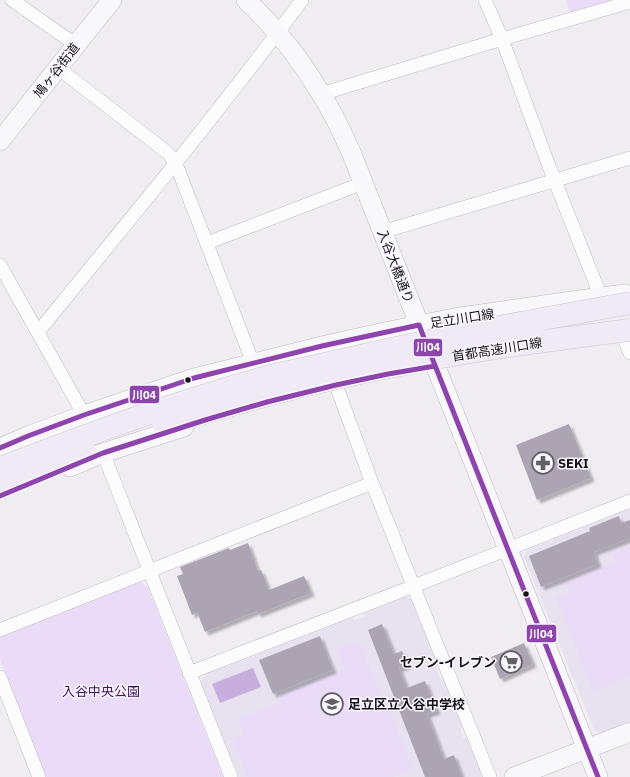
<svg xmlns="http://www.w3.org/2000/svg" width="630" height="777" font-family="'IBM Plex Sans','Noto Sans JP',sans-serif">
<defs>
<filter id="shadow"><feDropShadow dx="3.5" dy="3.5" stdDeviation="1" flood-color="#0004"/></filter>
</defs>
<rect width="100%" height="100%" fill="#efecf2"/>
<path fill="#e8e1ef" d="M 630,509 L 630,724 L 602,734 L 595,731 L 524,557 L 527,550 Z
M 405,597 L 414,601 L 437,660 L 435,664 L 440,678 L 445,680 L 463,725 L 461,729 L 463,738 L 468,739 L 482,773 L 481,777 L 239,777 L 201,683 L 205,675 L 352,617 L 354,620 L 364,617 L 364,613 Z"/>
<path fill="#eadbf9" d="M 566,0 L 613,0 L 570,12 Z
M 630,547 L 630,677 L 593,691 L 556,597 L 569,592 L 565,582 L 615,562 L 612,554 Z
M 140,582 L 148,588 L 223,777 L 46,777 L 0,659 L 0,635 Z
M 359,641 L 384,705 L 387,704 L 412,769 L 392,777 L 248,777 L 233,740 L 244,736 L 238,719 L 280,703 L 278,697 L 345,670 L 338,649 Z"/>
<path fill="#c7aedf" d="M 253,668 L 261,687 L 220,703 L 212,684 Z"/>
<path fill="#aca4b3" filter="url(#shadow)" d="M 569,424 L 591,478 L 537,500 L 516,445 Z
M 619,516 L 621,523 L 630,520 L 630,538 L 594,552 L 598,564 L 541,587 L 529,556 L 590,531 L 589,528 Z
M 248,543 L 258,571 L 261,570 L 269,590 L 304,576 L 311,593 L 258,614 L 257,611 L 205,632 L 197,612 L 192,615 L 177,576 L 183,574 L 180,567 L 229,548 L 230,550 Z
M 382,624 L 394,654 L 402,651 L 408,665 L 399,668 L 407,688 L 425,681 L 437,711 L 427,714 L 444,759 L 454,755 L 462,777 L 425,777 L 368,630 Z
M 320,636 L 333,670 L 273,694 L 259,660 Z
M 524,643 L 533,664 L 500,679 L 491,657 Z"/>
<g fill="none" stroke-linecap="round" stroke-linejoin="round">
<g stroke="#bfbcc1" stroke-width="14">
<path id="street" d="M 12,0 L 76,45
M 485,0 L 502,39 L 549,166 L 601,297
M 58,68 L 168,153 L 176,164 L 253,363
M 321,94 L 502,39 L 630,2
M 382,232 L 630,158
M 207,243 L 363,183
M 0,265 L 84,415
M 38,332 C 128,222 218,113 302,0
M 624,338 L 630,353
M 336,385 L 372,483 L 490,777
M 103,453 L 231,777
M 0,630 L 372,483
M 189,673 L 414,586 L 630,501
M 0,677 L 39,777"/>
</g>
<g stroke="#bfbcc1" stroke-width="20">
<path id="secondary" d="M 246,0 C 275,27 301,60 321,94 C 333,112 342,132 351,152 L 598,777
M 0,141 L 76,45 L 112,0
M 0,448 L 28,436 L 84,415 L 194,378 L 322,346 L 380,333 L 454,318 L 572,301 L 625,294
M 70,467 L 103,453 L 184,427
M 514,777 L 630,732"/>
</g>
<use href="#street" stroke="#fdfcfd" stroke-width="13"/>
<use href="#secondary" stroke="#f8f7fa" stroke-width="19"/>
<g stroke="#cbc9cc" stroke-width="23" stroke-linecap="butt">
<path id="highway-bridge" d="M 164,425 C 264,393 367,369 471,352 C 523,343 577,337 630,330
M 0,468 C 89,434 178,401 270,376 C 295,370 321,365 347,359 C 441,337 535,320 630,303
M 0,488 L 85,451"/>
</g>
<use href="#highway-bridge" stroke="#efeaf5" stroke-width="22"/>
<g stroke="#faf6ff" stroke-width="8">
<path id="bus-1" d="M 0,448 L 28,436 L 84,415 L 194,378 L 322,346 L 419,325 L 598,777
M 0,496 L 103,453 L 205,420 L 267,402 L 336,385 L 388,374 L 435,366"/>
</g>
<use href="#bus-1" stroke="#8e44ad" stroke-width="5"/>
</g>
<defs>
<g id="pharmacy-ring" transform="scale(1.15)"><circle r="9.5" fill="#faf6ff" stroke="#625f64" stroke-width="1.5"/><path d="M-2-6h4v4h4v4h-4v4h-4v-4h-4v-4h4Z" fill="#625f64"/></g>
<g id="supermarket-ring" transform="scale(1.15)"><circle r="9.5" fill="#faf6ff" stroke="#625f64" stroke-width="1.5"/><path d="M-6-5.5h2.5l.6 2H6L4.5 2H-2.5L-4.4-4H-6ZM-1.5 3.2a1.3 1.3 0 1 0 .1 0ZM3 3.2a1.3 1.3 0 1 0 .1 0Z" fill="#625f64"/></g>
<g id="school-ring" transform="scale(1.15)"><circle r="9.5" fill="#faf6ff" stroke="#625f64" stroke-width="1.5"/><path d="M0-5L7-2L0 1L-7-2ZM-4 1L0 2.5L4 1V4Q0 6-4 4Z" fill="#625f64"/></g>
</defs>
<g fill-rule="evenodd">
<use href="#pharmacy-ring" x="543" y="463"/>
<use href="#supermarket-ring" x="511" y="662"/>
<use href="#school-ring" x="332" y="704"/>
</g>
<g fill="#161318" stroke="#faf6ff" stroke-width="1.5">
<circle cx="188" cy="380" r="3.5"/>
<circle cx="526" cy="594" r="3.5"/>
</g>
<g text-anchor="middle" stroke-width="3" stroke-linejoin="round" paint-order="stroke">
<g font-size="13" fill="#161318" stroke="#faf6ff">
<text transform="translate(56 70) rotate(-52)" y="5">鳩ヶ谷街道</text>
<text transform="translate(396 266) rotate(69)" y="5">入谷大橋通り</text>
<text transform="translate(462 318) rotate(-9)" y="5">足立川口線</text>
<text transform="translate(497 349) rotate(-9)" y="5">首都高速川口線</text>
</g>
<g font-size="13" font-weight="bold" fill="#161318" stroke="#faf6ff" text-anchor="start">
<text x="558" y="468">SEKI</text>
<text x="496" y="667" text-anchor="end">セブン-イレブン</text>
<text x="348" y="709">足立区立入谷中学校</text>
</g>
<g font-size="13" fill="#411061" stroke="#faf6ff">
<text x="101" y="696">入谷中央公園</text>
</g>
</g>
<g stroke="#faf6ff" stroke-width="1.5">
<rect x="413" y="338" width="30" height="19" rx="4" fill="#8e44ad"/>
<rect x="129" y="385" width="31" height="19" rx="4" fill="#8e44ad"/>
<rect x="526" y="624" width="31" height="19" rx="4" fill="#8e44ad"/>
</g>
<g font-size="11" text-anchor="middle" font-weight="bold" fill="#fff">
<text x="428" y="351">川04</text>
<text x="144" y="399">川04</text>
<text x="541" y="638">川04</text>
</g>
</svg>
